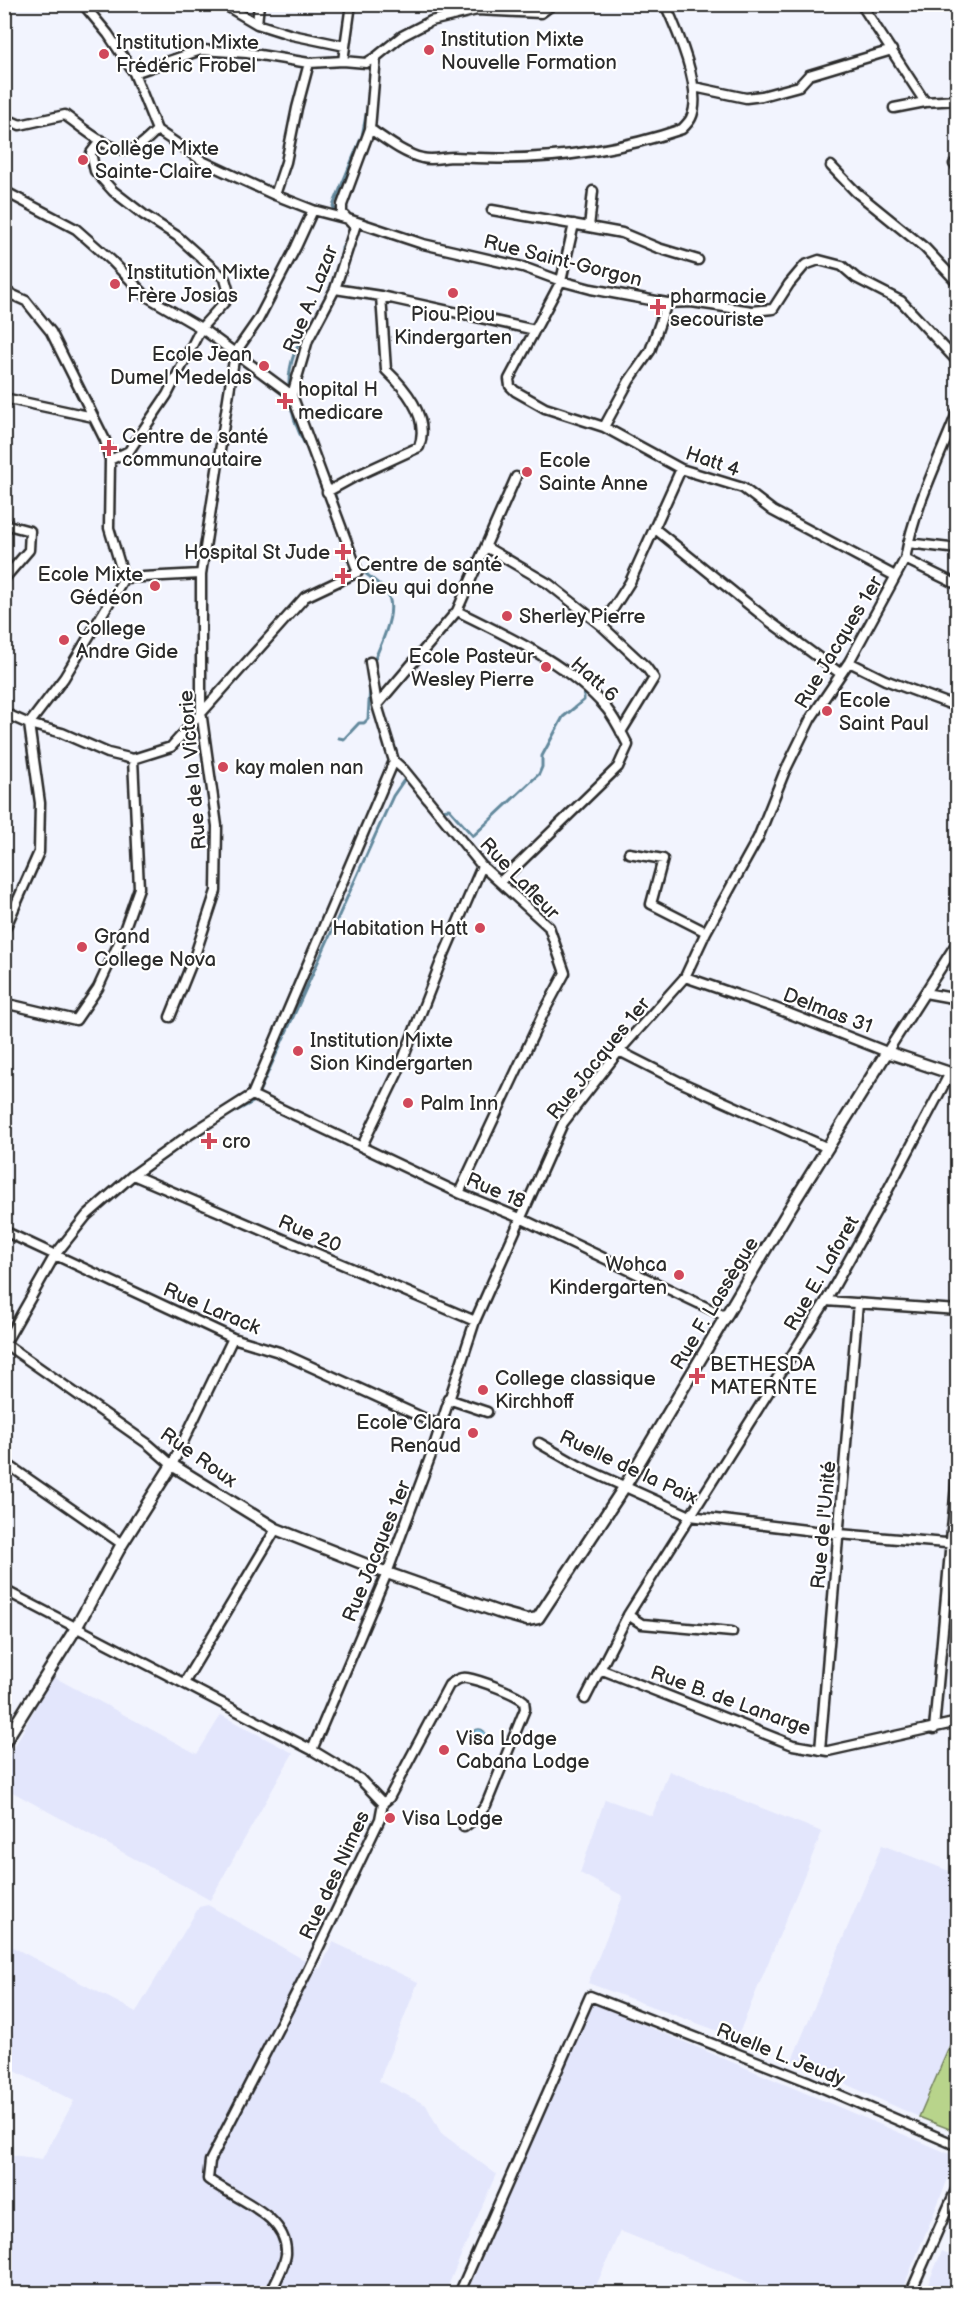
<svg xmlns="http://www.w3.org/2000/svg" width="962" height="2298" font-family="'Balsamiq Sans',sans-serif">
<rect width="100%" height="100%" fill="#f2f4fe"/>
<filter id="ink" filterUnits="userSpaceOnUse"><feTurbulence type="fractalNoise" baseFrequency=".0167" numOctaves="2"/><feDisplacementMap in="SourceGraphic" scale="12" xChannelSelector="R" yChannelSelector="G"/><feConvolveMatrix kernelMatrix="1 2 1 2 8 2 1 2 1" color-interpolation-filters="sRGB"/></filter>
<g filter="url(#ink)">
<path fill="#e3e6fc" d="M 52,1676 L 197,1754 L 221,1715 L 293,1753 L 210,1900 L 5,1788 L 5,1765 Z
M 669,1771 L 822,1832 L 737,2038 L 588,1983 L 623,1896 L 580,1873 L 605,1799 L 652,1816 Z
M 882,1845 L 957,1874 L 957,2029 L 919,2117 L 792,2060 Z
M 208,1905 L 320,1969 L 333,1942 L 418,1982 L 379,2081 L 426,2105 L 441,2133 L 496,2174 L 445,2293 L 5,2294 L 4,2154 L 42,2159 L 74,2101 L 5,2066 L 5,1943 L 136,2012 L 199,1907 Z
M 592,2003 L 957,2157 L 901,2293 L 776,2293 L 620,2231 L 593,2293 L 467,2293 Z
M 942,2251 L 957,2258 L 957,2293 L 924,2293 Z"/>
<path fill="#b8d48b" stroke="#72805b" stroke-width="1.5" d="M 957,2029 L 957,2132 L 919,2117 Z"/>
<path fill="#88c7e9" stroke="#63899d" stroke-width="1.5" d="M472 1736a7 7 0 1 1 14 0a7 7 0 1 1-14 0Z"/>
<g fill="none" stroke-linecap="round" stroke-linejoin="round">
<path stroke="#63899d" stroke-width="3" d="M 337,213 L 333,206 L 362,136 L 370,95
M 342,256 L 342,248 L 347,240
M 324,302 L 340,265
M 307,448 C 286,411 279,362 310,328
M 334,491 L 342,520
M 359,568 C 367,575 377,582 384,589 C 402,607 379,646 373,664
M 339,738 L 344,739 L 359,723 L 364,723 L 368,719 L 370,686
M 440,810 L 449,809 L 473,836 L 539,774 L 542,767 L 542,756 L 563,717 L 584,700 L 584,690
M 214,1123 L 255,1101 L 393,796 L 406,777 L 408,778"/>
<g stroke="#2b2b2b" stroke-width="13">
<path id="minor" d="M 83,4 L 108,34 L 134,73 L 157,130
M 223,4 L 257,24 L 292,35 L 345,46
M 351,4 L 343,61 L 366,63 L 376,57
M 861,4 L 925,102 L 958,100
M 257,24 L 259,4
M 134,73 L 201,50 L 247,53 L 309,63
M 694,87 L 746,98 L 762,96 L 799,86 L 809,75 L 892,50
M 894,108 L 925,102
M 4,118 L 20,125 L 65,115 C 80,126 116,158 135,148 C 144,144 150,136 157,130
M 370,129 C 385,139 404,154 422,158 C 432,161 444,157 454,157 C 531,162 609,154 682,129 C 685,126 689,122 691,118 C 704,91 677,30 665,4
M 157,130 L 204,162 L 275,195 L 313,210 L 348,219 L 423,244 L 523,267 L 561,281 L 591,289 L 667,303 L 691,302 L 752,311 L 773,309 L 789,284 L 805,265 L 819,260 L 842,266 L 856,278 L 901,301 L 958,362
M 101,140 L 91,153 L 95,171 L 113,191 L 144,215 L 177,236 L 225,279 L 230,296 L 201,328 L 167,395 L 129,451 L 110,460
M 954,164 L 958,165
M 831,166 L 856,192 L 925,248 L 958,283
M 4,191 L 76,229 L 111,260 L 146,296 L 201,328 L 292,395 L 358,572 L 305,597 L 171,747 L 133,759 L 108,753 L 62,733 L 29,724 L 4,713
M 275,195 L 286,162 L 297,108 L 309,63 L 343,61
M 492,210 L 589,227 L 593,191
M 574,224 L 561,281 L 509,379 L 510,386 L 515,391 L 545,408 L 604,427 L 681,469 L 743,488 L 773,511 L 895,576
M 589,227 L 622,233 L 658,248 L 698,260
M 335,289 L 381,296 L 535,330
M 4,291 L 26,301 L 51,332 L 105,440 L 110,460 L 109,528 L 124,578
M 292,395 L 308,340 L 335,289 L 355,227 L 342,213 L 342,205 L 370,129 L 376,57 L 402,36 L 431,21 L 477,10 L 541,13 L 553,4
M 4,398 L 93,417
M 604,427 L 629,381 L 650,351 L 667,303
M 327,492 L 356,476 L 419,447 C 430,418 406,389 386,370 L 381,296
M 4,524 L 30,531 L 29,550 L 4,579
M 654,528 L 769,621 L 841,674
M 908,543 L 958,549
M 486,547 L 549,584 L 602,626 L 646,667 L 654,678 L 621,732
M 905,559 L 958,585
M 457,611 C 509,637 569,664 607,709 C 616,720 622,734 628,745 L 618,767 L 500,882
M 602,626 L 630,582 L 681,469
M 370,662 L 377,705 L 394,761 L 404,770 L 482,866 L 549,927 L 565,973 L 544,1012 L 459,1193
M 849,662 L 885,680 L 958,707
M 377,705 L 457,611 L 516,477
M 629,853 L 663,859 L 651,904 L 706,932
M 4,931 L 39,852 L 40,803 L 29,724 L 64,678 L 124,578 L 201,574
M 685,977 L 775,1008 L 887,1052 L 958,941
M 925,993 L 958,999
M 4,1003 L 76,1020 L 98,988 L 122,936 L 139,888 L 133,759
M 170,1017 L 195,955 L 216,891 L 217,826 L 201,711 L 201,574 L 235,353 L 258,320 L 296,247 L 313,210
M 619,1051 L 680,1082 L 828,1148
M 252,1095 L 459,1193 L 520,1218 L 727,1317
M 252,1095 L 394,761
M 362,1146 L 398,1072 L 440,964 L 482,866
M 133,1175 L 475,1321
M 4,1231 L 233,1338 L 279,1352 L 441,1426
M 826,1301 L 958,1310
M 4,1343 L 148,1444 L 172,1465 L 233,1338
M 4,1345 L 55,1255 L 87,1215 L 133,1175 L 189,1135 L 252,1095
M 448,1399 L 487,1412
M 539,1443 L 579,1466 L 690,1516 L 839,1534 L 958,1544
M 4,1462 L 122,1544
M 4,1590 L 312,1750 L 360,1779 L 383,1803 L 380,1819 L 307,1972 L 210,2161 L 208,2179 C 234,2199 288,2214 286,2254 C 285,2266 275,2282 270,2294
M 628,1615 L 642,1624 L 732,1632
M 600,1669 L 793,1745 L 828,1751 L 958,1722
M 184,1683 L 276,1529
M 585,1699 L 628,1615 L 826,1301 L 883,1199 L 950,1073
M 934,1729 L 958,1463
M 312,1750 L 387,1573 L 431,1455 L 475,1321 L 563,1123 L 619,1051 L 685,977 L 706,932 L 758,838 L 784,773 L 811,718 L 849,662 L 905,559 C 914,508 939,459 958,411
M 820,1750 L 858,1303
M 383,1803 L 389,1798 L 449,1685 C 455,1681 459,1677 467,1678 C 479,1680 515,1693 524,1701 L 525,1709 L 486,1805 L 477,1817 L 464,1827
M 459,2294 L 590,1996 L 807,2081 L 958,2146
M 910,2294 L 958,2185"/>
</g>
<g stroke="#2b2b2b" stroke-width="15">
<path id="tertiary" d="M 4,1743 L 76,1628 L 122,1544 L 172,1465 L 276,1529 L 387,1573 L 498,1612 L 527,1620 L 538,1618 L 625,1486 L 787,1213 L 887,1052 L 950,1073 L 958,1073"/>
</g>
<use href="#minor" stroke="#fff" stroke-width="8"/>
<use href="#tertiary" stroke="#fff" stroke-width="10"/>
</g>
</g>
<g fill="#d1495b" stroke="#fff" stroke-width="2">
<circle cx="429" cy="50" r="6"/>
<circle cx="104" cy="54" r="6"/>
<circle cx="83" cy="160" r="6"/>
<circle cx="115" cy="284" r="6"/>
<circle cx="453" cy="293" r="6"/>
<path d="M655 298h6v6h6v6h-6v6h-6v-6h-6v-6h6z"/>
<circle cx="264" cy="366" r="6"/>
<path d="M282 392h6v6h6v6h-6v6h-6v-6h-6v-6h6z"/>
<path d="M106 439h6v6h6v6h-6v6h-6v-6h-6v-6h6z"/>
<circle cx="527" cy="472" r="6"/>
<path d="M340 543h6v6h6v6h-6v6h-6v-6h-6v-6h6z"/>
<path d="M340 567h6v6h6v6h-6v6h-6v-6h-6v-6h6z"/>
<circle cx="155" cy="586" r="6"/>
<circle cx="507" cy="616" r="6"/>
<circle cx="64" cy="640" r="6"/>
<circle cx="546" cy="667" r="6"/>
<circle cx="827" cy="711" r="6"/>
<circle cx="223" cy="767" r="6"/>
<circle cx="480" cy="928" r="6"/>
<circle cx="82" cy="947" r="6"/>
<circle cx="298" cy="1051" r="6"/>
<circle cx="408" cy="1103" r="6"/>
<path d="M206 1132h6v6h6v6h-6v6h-6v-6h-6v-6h6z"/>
<circle cx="679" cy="1275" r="6"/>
<path d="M694 1367h6v6h6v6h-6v6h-6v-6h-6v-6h6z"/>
<circle cx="483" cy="1390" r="6"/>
<circle cx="473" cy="1433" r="6"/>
<circle cx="444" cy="1750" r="6"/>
<circle cx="390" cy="1818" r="6"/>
</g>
<g text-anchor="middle" stroke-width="4.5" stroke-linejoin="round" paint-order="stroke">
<g font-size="20" fill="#2b2b2b" stroke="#fff" text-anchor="start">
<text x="441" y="46">Institution Mixte<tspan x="441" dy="23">Nouvelle Formation</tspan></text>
<text x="116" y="49">Institution Mixte<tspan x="116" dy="23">Frédéric Frobel</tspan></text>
<text x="95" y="155">Collège Mixte<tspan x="95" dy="23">Sainte-Claire</tspan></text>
<text x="127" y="279">Institution Mixte<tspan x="127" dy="23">Frère Josias</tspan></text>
<text x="670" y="303">pharmacie<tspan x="670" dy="23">secouriste</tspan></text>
<text x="453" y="321" text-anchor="middle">Piou Piou<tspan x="453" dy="23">Kindergarten</tspan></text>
<text x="252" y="361" text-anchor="end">Ecole Jean<tspan x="252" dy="23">Dumel Medelas</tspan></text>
<text x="298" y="396">hopital H<tspan x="298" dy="23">medicare</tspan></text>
<text x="122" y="443">Centre de santé<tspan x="122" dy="23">communautaire</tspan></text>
<text x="539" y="467">Ecole<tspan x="539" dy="23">Sainte Anne</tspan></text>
<text x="330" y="559" text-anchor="end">Hospital St Jude</text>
<text x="356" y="571">Centre de santé<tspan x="356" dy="23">Dieu qui donne</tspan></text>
<text x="143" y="581" text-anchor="end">Ecole Mixte<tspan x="143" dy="23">Gédéon</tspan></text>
<text x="519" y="623">Sherley Pierre</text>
<text x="76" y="635">College<tspan x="76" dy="23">Andre Gide</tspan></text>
<text x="534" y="663" text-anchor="end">Ecole Pasteur<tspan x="534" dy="23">Wesley Pierre</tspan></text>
<text x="839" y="707">Ecole<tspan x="839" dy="23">Saint Paul</tspan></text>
<text x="235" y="774">kay malen nan</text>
<text x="468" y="935" text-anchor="end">Habitation Hatt</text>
<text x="94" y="943">Grand<tspan x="94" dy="23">College Nova</tspan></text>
<text x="310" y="1047">Institution Mixte<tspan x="310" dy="23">Sion Kindergarten</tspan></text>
<text x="420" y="1110">Palm Inn</text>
<text x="222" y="1148">cro</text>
<text x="667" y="1271" text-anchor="end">Wohca<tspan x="667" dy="23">Kindergarten</tspan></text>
<text x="710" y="1371">BETHESDA<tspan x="710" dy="23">MATERNTE</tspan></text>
<text x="495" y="1385">College classique<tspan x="495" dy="23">Kirchhoff</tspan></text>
<text x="461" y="1429" text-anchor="end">Ecole Clara<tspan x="461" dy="23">Renaud</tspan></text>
<text x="456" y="1745">Visa Lodge<tspan x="456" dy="23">Cabana Lodge</tspan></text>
<text x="402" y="1825">Visa Lodge</text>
</g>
<g font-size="20" fill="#2b2b2b" stroke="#fff">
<text transform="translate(563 260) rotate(14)" y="7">Rue Saint-Gorgon</text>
<text transform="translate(310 299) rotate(-68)" y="7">Rue A. Lazar</text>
<text transform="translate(713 461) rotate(19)" y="7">Hatt 4</text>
<text transform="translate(838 642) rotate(-59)" y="7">Rue Jacques 1er</text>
<text transform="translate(595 679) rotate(42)" y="7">Hatt 6</text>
<text transform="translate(192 770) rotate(-95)" y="7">Rue de la Victorie</text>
<text transform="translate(520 878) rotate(46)" y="7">Rue Lafleur</text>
<text transform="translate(828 1010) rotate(21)" y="7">Delmas 31</text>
<text transform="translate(598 1058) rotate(-51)" y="7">Rue Jacques 1er</text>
<text transform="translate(496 1190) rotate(23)" y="7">Rue 18</text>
<text transform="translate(310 1233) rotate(23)" y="7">Rue 20</text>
<text transform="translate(821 1273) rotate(-60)" y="7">Rue E. Laforet</text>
<text transform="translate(714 1303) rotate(-59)" y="7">Rue F. Lassègue</text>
<text transform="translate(212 1308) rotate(23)" y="7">Rue Larack</text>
<text transform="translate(199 1457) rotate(35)" y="7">Rue Roux</text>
<text transform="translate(629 1467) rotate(25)" y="7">Ruelle de la Paix</text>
<text transform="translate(823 1525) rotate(-85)" y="7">Rue de l'Unité</text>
<text transform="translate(376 1551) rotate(-68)" y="7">Rue Jacques 1er</text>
<text transform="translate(731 1700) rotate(20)" y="7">Rue B. de Lanarge</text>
<text transform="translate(334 1875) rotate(-65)" y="7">Rue des Nimes</text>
<text transform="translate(781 2054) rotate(22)" y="7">Ruelle L. Jeudy</text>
</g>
</g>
<rect width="962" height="2298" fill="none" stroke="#fff" stroke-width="24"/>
<rect x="12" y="12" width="938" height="2274" fill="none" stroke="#2b2b2b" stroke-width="2" filter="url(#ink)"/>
</svg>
